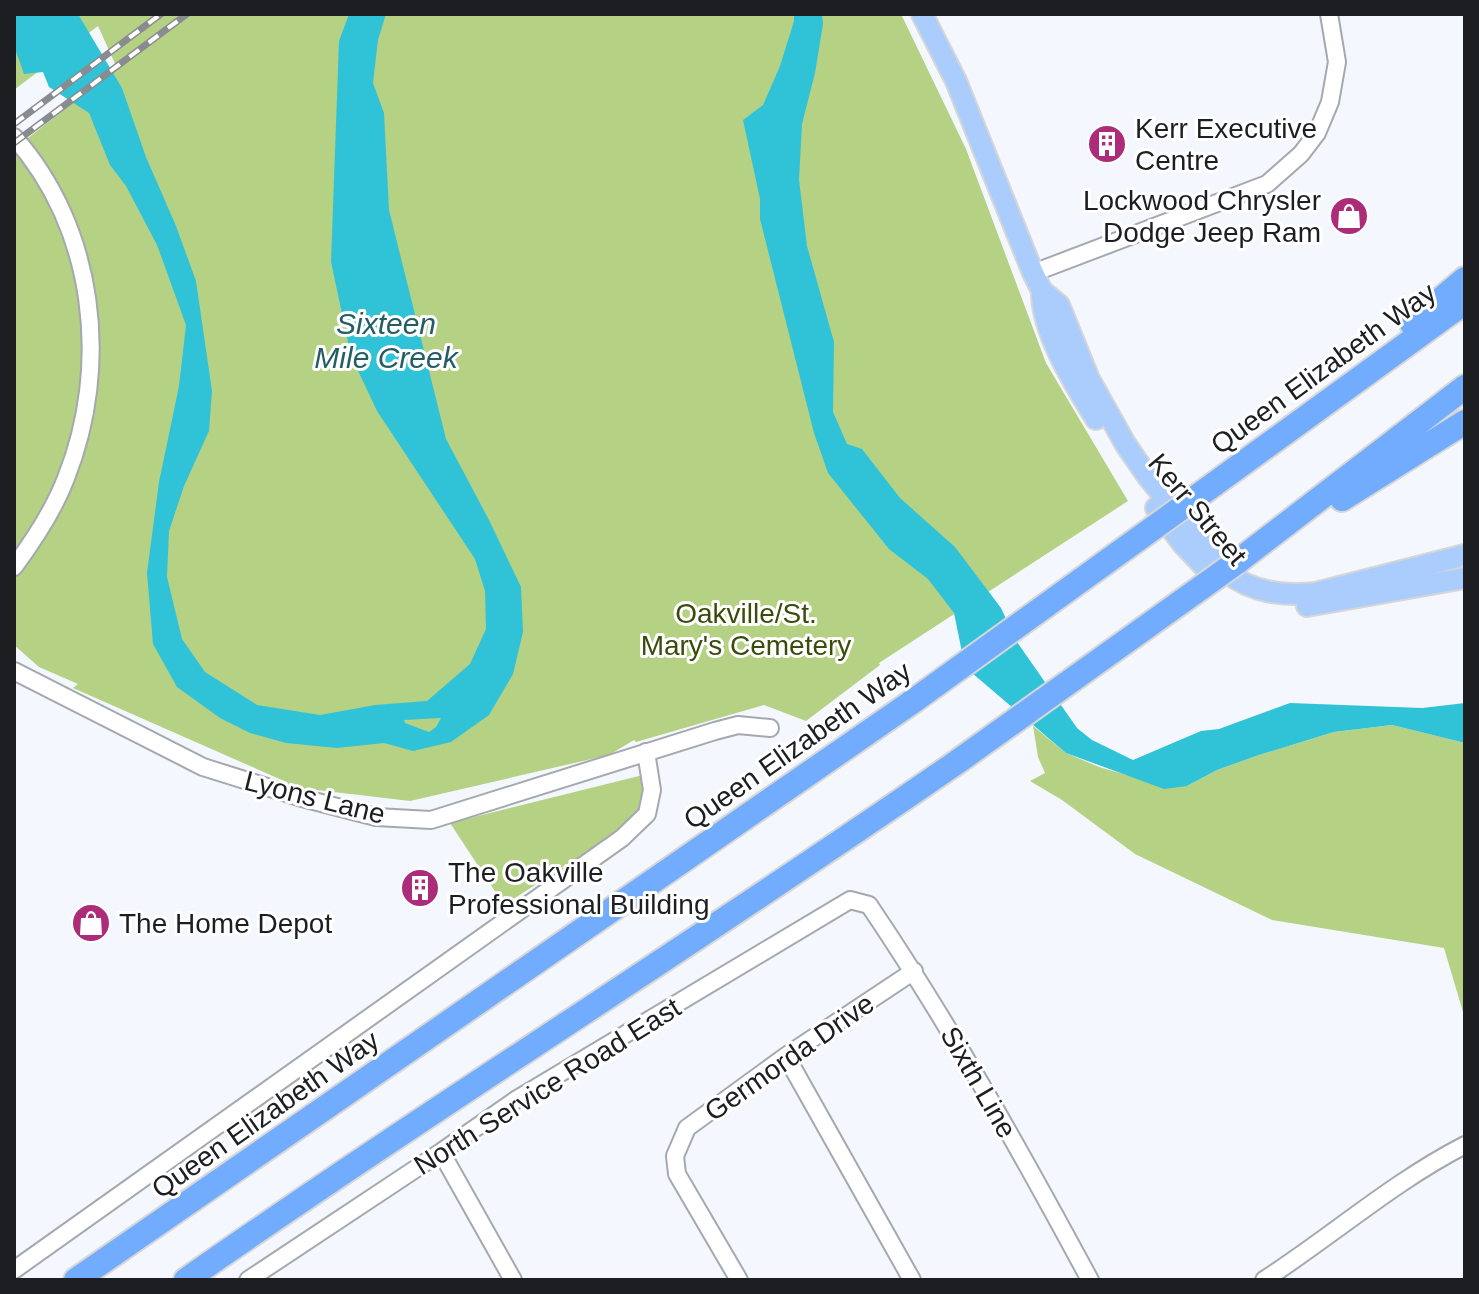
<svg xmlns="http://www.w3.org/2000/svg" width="1479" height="1294" font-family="Arial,sans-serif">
<rect width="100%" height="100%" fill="#f4f8fe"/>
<path fill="#b5d184" d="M 14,14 L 179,14 L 183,21 L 192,14 L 901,14 L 966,149 L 1046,363 L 1128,501 L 879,663 L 880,665 L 806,721 L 764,705 L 636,742 L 634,740 L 609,755 L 410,801 L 300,788 L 73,688 L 78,684 L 39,667 L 14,645 L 14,149 L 117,68 L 98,26 L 14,90 Z
M 1392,725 L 1465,743 L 1463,1012 L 1444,948 L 1272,920 L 1135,854 L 1062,800 L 1030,781 L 1045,773 L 1038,757 L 1033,726 L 1066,753 L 1099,767 L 1130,776 L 1187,786 L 1217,770 L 1259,755 L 1334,732 Z
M 643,775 L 647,797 L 634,821 L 504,905 L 450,823 Z"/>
<path fill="#30c3d8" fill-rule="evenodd" d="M 14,14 L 78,14 L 122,88 L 146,157 L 176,226 L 196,281 L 212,391 L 209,431 L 184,486 L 169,531 L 167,577 L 182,639 L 205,672 L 257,705 L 320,715 L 375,705 L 427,701 L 470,664 L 486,629 L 485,591 L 475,559 L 377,411 L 351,356 L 331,262 L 339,41 L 349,14 L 386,14 L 378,40 L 373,83 L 384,113 L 389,210 L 446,439 L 489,520 L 521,587 L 523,632 L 513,674 L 489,715 L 451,742 L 413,751 L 384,743 L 337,748 L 286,743 L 250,733 L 220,718 L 177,687 L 153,644 L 147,573 L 159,482 L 179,386 L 186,325 L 157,245 L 126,186 L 110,165 L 89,113 L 49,87 L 43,72 L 24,74 L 14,46 ZM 441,718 L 436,727 L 429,732 L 405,723 L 404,720 Z
M 794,14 L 822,14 L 823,24 L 815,73 L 802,124 L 799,180 L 807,246 L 834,342 L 833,412 L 847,444 L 862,449 L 900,498 L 955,547 L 1001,608 L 1017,642 L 1077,728 L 1092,740 L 1133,760 L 1201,731 L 1219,729 L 1290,703 L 1422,708 L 1465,703 L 1465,743 L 1392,725 L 1334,732 L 1259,755 L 1217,770 L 1187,786 L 1164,789 L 1066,753 L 965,667 L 954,613 L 928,579 L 889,549 L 828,473 L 814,433 L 760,219 L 760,199 L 743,120 L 763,105 L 780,66 L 794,21 Z"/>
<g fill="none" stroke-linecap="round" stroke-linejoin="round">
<g stroke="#a4a8af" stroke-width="20">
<path id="minor" d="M 14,137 C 95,228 111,365 66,478 C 54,510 34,540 14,567
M 1033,273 L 1267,184 L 1301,154 L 1317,133 L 1330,102 L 1337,62 L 1329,14
M 14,671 L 203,767 L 302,798 L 376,817 L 431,820 L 715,731 L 738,725 L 770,728
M 786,1056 L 912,1280
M 441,1152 L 513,1280
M 14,1270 L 622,838 L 647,814 L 652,790 L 646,752
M 248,1280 L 441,1152 L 517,1099 L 850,900 L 869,905 C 950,1025 1021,1152 1090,1280
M 739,1280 L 677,1174 L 675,1156 L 687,1128 L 786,1056 L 914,971
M 1264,1280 C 1332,1236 1393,1182 1465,1145"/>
</g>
<g stroke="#d6d6d7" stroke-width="24">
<path id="major" d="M 922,14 L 956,81 L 1033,273 L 1042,291 L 1059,305 L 1089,379 L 1126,445 L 1148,477 L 1225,571 C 1252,593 1283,596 1316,593 L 1465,555
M 1042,291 C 1041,331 1075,385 1096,419
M 1156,508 L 1183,544 L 1215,578
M 1307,606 L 1465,578"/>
</g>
<g stroke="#d6d6d7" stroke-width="28">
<path id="highway" d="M 1412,324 L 1465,279
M 1213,485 L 1465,302
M 1342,499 L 1465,422
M 1237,562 L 1465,387
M 76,1280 L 912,702
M 186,1280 C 441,1102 705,937 960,760"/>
</g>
<use href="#minor" stroke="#fff" stroke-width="16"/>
<use href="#major" stroke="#aacdfe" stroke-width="20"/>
<use href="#highway" stroke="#72acfe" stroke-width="24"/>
<g stroke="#888b8f" stroke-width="7">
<path id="rail" d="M 14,124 L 161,14
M 14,143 L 187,14"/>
</g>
<use href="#rail" stroke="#fff" stroke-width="4" stroke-dasharray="12" stroke-linecap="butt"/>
<g stroke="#d6d6d7" stroke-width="28" stroke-linecap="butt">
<path id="highway-bridge" d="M 912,702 L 1213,485
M 960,760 L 1237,562"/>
</g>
<use href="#highway-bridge" stroke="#72acfe" stroke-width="24"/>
</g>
<defs>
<g id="building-disc" transform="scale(2)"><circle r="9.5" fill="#ac2c79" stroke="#fff"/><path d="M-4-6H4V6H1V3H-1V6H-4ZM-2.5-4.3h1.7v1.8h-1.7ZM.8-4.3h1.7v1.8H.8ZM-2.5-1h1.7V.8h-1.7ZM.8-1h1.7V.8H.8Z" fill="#fff"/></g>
<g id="shop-disc" transform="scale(2)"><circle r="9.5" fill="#ac2c79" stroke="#fff"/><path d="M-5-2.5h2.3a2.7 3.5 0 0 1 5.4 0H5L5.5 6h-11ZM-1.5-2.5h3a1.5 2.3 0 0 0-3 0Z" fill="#fff"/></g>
</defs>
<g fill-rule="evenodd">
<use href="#building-disc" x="1107" y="144"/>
<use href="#shop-disc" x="1349" y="216"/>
<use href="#building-disc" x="420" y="888"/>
<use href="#shop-disc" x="91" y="923"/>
</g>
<g text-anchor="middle" stroke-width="6" stroke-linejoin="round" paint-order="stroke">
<g font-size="28" fill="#1d1e21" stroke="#fff" text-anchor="start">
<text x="1135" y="138">Kerr Executive<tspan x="1135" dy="32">Centre</tspan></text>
<text x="1321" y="210" text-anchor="end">Lockwood Chrysler<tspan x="1321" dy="32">Dodge Jeep Ram</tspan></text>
<text x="448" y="882">The Oakville<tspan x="448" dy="32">Professional Building</tspan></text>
<text x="119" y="933">The Home Depot</text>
</g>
<g font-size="28" fill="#1d1e21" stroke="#fff">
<text transform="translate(1323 368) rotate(-36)" y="10">Queen Elizabeth Way</text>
<text transform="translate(1198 509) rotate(50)" y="10">Kerr Street</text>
<text transform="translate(797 745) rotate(-35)" y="10">Queen Elizabeth Way</text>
<text transform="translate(315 797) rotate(14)" y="10">Lyons Lane</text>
<text transform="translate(789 1057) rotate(-35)" y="10">Germorda Drive</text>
<text transform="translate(979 1082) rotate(60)" y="10">Sixth Line</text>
<text transform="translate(547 1086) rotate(-32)" y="10">North Service Road East</text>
<text transform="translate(265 1114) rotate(-35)" y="10">Queen Elizabeth Way</text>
</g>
<g font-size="28" fill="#394c0b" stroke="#fff">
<text x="746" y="623">Oakville/St.<tspan x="746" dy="32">Mary's Cemetery</tspan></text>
</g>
<g font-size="30" font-style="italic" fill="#255d66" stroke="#fff">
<text x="386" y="334">Sixteen<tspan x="386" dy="34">Mile Creek</tspan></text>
</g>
</g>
<rect width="1479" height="1294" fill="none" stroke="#1d1e21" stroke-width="32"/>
</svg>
